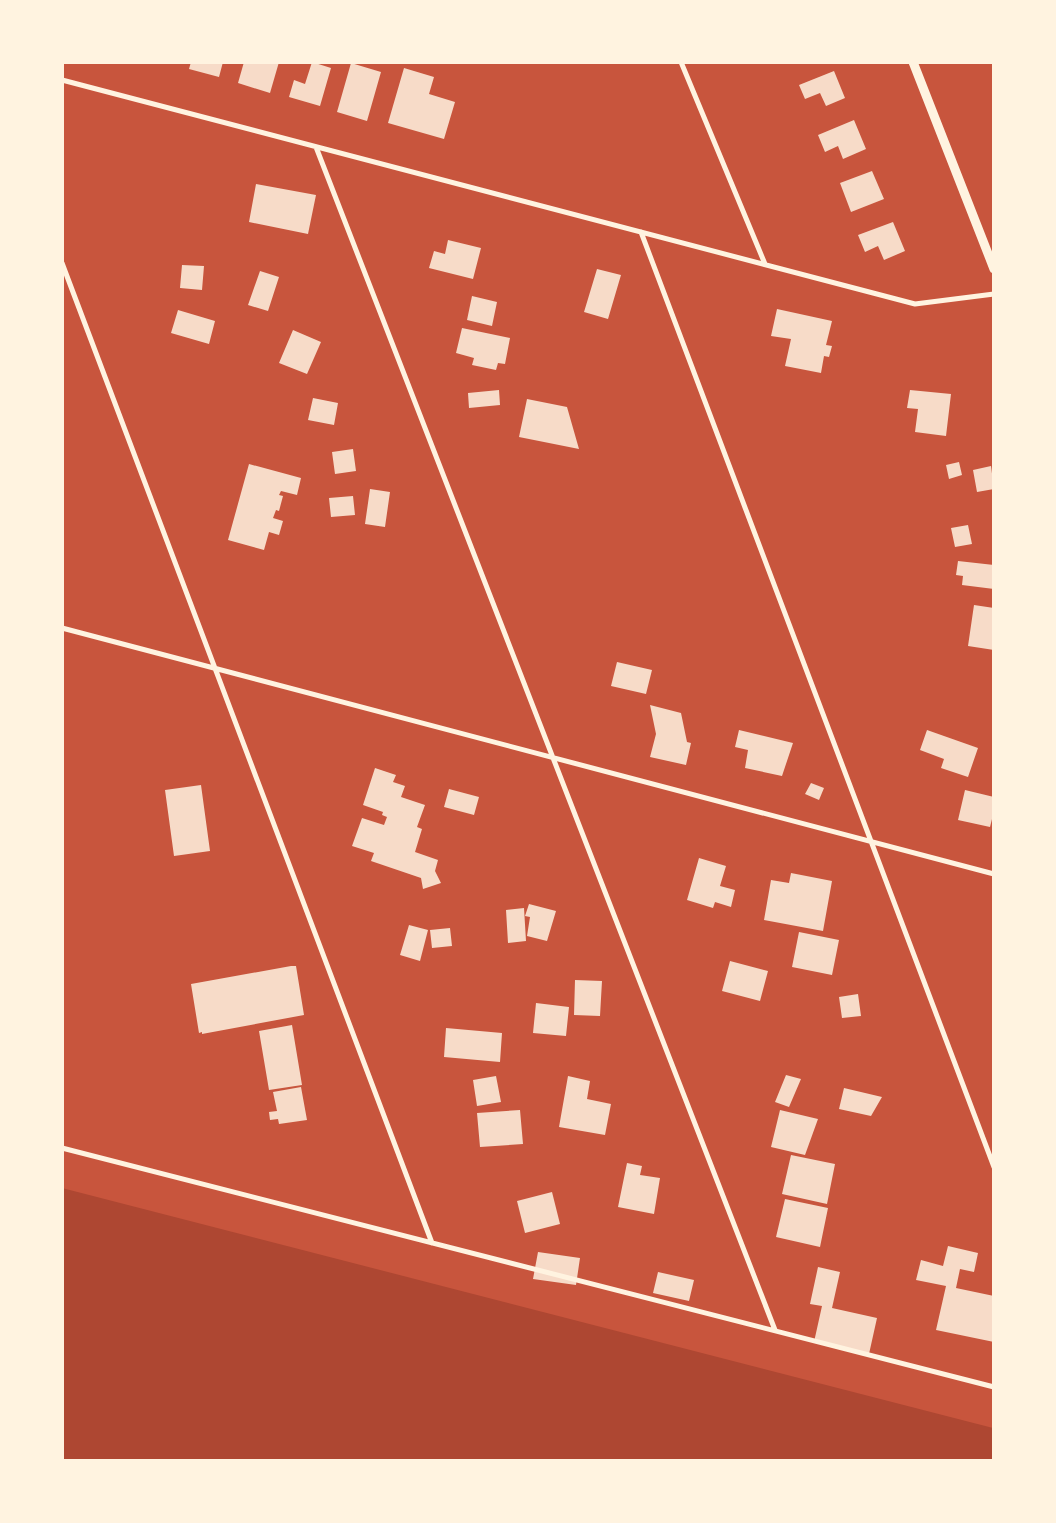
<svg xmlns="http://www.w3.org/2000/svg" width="1056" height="1523" font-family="'Fira Sans Condensed',sans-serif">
<rect width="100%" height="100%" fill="#c8553d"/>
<path fill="#ae4732" d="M 62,1188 L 993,1428 L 993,1460 L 63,1460 Z"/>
<path fill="#f7dbc8" d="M 191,62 L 223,62 L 219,77 L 189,69 Z
M 244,62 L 279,62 L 270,93 L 238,83 Z
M 312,62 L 331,68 L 320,106 L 289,97 L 294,80 L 305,84 Z
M 351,63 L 381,72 L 367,121 L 337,112 Z
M 404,68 L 434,77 L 429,94 L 455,102 L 444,139 L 388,123 Z
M 834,71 L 845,98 L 826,106 L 820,93 L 805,99 L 799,85 Z
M 854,120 L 866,149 L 843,159 L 838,146 L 825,152 L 818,135 Z
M 872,171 L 884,199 L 851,212 L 840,183 Z
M 256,184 L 316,195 L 308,234 L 249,222 Z
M 893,222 L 905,251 L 884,260 L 878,246 L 865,252 L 858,235 Z
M 448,240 L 481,248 L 473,279 L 429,268 L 434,251 L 445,254 Z
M 182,265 L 204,266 L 202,290 L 180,288 Z
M 597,269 L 621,275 L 608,319 L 584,312 Z
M 260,271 L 279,277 L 268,311 L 248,305 Z
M 472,296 L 497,302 L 492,326 L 467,320 Z
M 777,309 L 832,321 L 826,345 L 832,346 L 829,357 L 824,356 L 821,373 L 785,366 L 791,339 L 771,336 Z
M 178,310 L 215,321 L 209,344 L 171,333 Z
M 462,328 L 510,338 L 505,364 L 498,363 L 496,370 L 472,365 L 474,358 L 456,353 Z
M 293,330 L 321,342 L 307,374 L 279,363 Z
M 499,390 L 500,405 L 469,408 L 468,393 Z
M 910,390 L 951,394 L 946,436 L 915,432 L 918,409 L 907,408 Z
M 313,398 L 338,403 L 334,425 L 308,420 Z
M 527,399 L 567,407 L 579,449 L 519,437 Z
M 353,449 L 356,471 L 335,474 L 332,452 Z
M 959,462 L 962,475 L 949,479 L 946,465 Z
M 249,464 L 301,478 L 297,495 L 281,491 L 279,495 L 283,496 L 279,511 L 276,510 L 273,518 L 283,521 L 279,535 L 269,532 L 264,550 L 228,540 Z
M 991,466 L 994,489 L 977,492 L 973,470 Z
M 370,489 L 390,492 L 385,527 L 365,524 Z
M 353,496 L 355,515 L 331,517 L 329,498 Z
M 968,525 L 972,544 L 955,547 L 951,528 Z
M 958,561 L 994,565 L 994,589 L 962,585 L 963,576 L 956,575 Z
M 974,605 L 994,608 L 994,650 L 968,646 Z
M 617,662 L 652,670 L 646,694 L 611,686 Z
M 650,705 L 681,713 L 687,742 L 691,743 L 686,765 L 650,757 L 656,734 Z
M 739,730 L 793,743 L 782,776 L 745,768 L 748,750 L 735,747 Z
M 927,730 L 978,748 L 968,777 L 941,768 L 944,759 L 920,750 Z
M 375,768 L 396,775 L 393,782 L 405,786 L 401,797 L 425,805 L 417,827 L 422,829 L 415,852 L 438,860 L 435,871 L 441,883 L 423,889 L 421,878 L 371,861 L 374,853 L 352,846 L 362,818 L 384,825 L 387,817 L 382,815 L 383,812 L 363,805 Z
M 811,783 L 824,788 L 819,800 L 805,794 Z
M 201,785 L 210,851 L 174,856 L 165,790 Z
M 449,789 L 479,797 L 474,815 L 444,807 Z
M 965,790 L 994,797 L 994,811 L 990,827 L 958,820 Z
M 699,858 L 726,866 L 720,886 L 735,890 L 731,907 L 715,902 L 713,908 L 687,900 Z
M 791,873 L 832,881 L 823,931 L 764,920 L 771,880 L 789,883 Z
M 529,904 L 556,911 L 547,941 L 527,936 L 530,917 L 525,916 Z
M 524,908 L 526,941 L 508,943 L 506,910 Z
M 409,925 L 428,930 L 420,961 L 400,955 Z
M 450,928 L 452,946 L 432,948 L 430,930 Z
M 799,932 L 839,940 L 832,975 L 792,967 Z
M 730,961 L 768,971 L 760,1001 L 722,991 Z
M 291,966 L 296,966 L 304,1015 L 202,1034 L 202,1032 L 199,1033 L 191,984 Z
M 575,980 L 602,981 L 600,1016 L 574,1015 Z
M 858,994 L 861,1016 L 842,1018 L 839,997 Z
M 536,1003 L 569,1007 L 566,1036 L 533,1033 Z
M 292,1025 L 302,1085 L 269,1090 L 259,1031 Z
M 446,1028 L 502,1033 L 500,1062 L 444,1057 Z
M 786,1075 L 801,1079 L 789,1107 L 775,1102 Z
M 496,1076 L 501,1102 L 477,1106 L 473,1080 Z
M 568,1076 L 590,1081 L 587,1099 L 611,1104 L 605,1135 L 559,1127 Z
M 301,1087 L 307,1120 L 279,1124 L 278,1119 L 270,1120 L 269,1112 L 277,1111 L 273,1092 Z
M 844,1088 L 882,1097 L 871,1116 L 839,1109 Z
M 520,1110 L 523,1144 L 480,1147 L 477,1113 Z
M 780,1110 L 818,1119 L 805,1155 L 771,1147 Z
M 791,1155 L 835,1164 L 827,1204 L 782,1194 Z
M 627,1163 L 642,1166 L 640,1175 L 660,1178 L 654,1214 L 618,1207 Z
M 552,1192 L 560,1224 L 525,1233 L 517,1201 Z
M 785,1199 L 828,1208 L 820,1247 L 776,1237 Z
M 948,1246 L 978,1253 L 974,1272 L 960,1269 L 956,1288 L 994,1296 L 994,1342 L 936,1330 L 946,1286 L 916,1280 L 921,1260 L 943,1266 Z
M 538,1252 L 580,1258 L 576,1285 L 533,1279 Z
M 818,1267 L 840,1272 L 832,1308 L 877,1318 L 869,1354 L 814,1342 L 822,1306 L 810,1304 Z
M 658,1272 L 694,1280 L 689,1301 L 653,1293 Z"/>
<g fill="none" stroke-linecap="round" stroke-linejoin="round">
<path stroke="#fff3e0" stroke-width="5" d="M 681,62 L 765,264
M 62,80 L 915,304 L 994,294
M 316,147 L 775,1330
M 641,232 L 994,1167
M 62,263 L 432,1243
M 62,628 L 994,874
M 62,1148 L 994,1387"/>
<path stroke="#fff3e0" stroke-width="9" d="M 913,62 L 994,269"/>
</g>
<rect width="1056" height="1523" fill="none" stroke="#fff3e0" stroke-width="128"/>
</svg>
